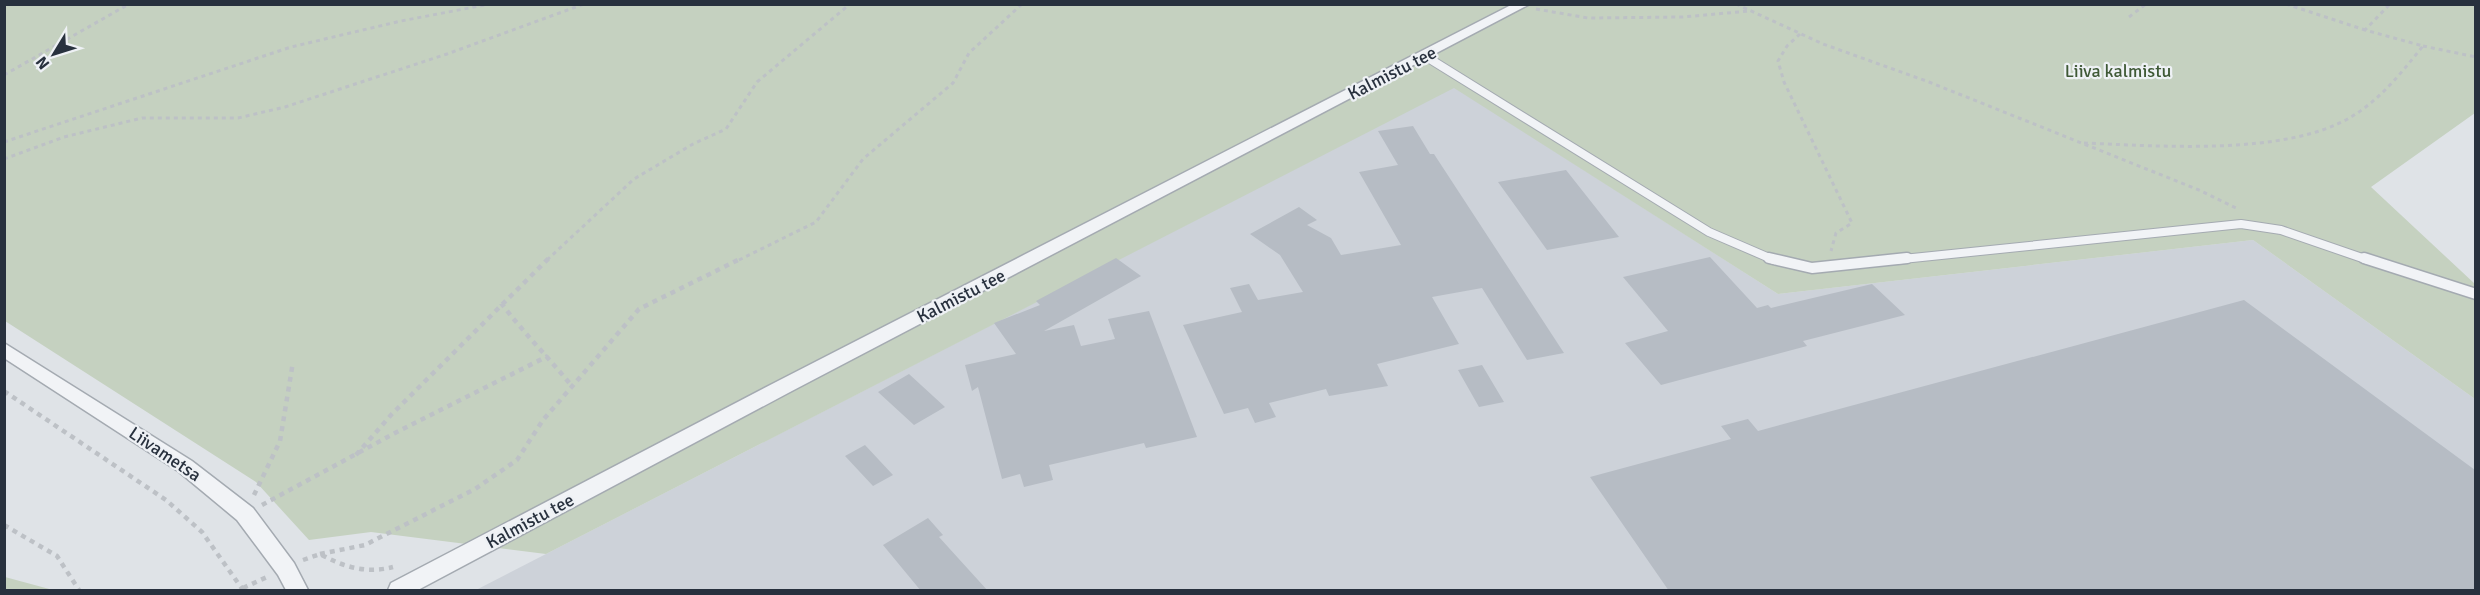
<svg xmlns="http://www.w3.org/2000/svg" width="2480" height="595" font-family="Signika,sans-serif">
<rect width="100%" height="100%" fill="#dfe3e7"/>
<path fill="#cdd2d9" d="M 1454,87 L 1778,294 L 2253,240 L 2475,399 L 2475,590 L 476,590 Z"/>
<path fill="#c5d1c0" d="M 4,5 L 2475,5 L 2475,113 L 2371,187 L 2475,284 L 2475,399 L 2253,240 L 1778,294 L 1454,88 L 546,554 L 371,532 L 309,540 L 256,482 L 5,321 Z
M 4,577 L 5,577 L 53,590 L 5,590 Z"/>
<path fill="#b6bcc4" d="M 1413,126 L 1430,154 L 1434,154 L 1564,353 L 1527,360 L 1482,288 L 1432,297 L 1459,344 L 1377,364 L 1388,386 L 1329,396 L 1326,389 L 1269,403 L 1276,417 L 1255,423 L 1248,408 L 1224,414 L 1183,325 L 1242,312 L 1230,288 L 1249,284 L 1258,300 L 1303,292 L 1280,255 L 1250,234 L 1299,207 L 1317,220 L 1307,225 L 1331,238 L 1341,255 L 1401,245 L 1359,172 L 1398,165 L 1378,131 Z
M 1566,170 L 1619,237 L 1547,250 L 1498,182 Z
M 1710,257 L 1757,308 L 1768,305 L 1771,308 L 1872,284 L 1905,315 L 1803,341 L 1807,346 L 1661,385 L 1625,343 L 1668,331 L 1623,277 Z
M 1116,258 L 1141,276 L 1044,331 L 1074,325 L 1081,346 L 1115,339 L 1108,319 L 1149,311 L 1197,437 L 1146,448 L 1144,443 L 1049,465 L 1053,480 L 1024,487 L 1020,474 L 1002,479 L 978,387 L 972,391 L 965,365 L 1016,354 L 994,323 L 1040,305 L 1036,301 Z
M 2244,300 L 2475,470 L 2475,591 L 1669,591 L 1590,477 L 1731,439 L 1721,426 L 1748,419 L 1758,431 Z
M 1482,365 L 1504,402 L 1479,407 L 1458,370 Z
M 909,374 L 945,407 L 914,425 L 878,392 Z
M 865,445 L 893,475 L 873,486 L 845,456 Z
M 928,518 L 943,535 L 939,537 L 988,591 L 921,591 L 883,545 Z"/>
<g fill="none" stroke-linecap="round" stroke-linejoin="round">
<g stroke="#a4aab1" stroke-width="10">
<path id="service-far1" d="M 1425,56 L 1709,232 L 1774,260
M 1893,260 L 2241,224 L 2281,230 L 2368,260"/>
</g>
<g stroke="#a4aab1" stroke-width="13">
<path id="service" d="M 1769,258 L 1812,268 L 1907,258
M 2364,258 L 2476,294"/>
</g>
<g stroke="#a4aab1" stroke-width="3">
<path id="minor" d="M 1513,4 L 1530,4 L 790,392 L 418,590 L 388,590 L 391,583 L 776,382 Z
M 4,343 L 192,461 L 253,508 L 294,563 L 308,590 L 286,590 L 278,575 L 237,520 L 178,471 L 4,358 Z"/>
</g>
<path stroke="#bdc1c6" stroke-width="3" stroke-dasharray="4 4" stroke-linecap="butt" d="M 1736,4 L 1823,44 L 1929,82 L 2199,190 L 2238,209
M 2286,4 L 2365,30
M 1536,9 L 1588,18 L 1683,17 L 1749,11
M 2129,17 L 2146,4
M 1800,34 L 1787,46 L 1778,61 L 1784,82 L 1852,223 L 1836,233 L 1831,251
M 2423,46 L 2476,57
M 4,75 L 129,4
M 4,142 L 291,47 L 401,21 L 490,4
M 2084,143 C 2159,146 2286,156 2351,117 C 2381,99 2401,73 2423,46 L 2365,30 L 2390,4
M 4,159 L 64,137 L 142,118 L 238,118 L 285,107 L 447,54 L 584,4
M 547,260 L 634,179 L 693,144 L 726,129 L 757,82 L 850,4
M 739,260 L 816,222 L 863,159 L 953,83 L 969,53 L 1022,4"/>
<path stroke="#bdc1c6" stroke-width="4.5" stroke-dasharray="5 5" stroke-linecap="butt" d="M 501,303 C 523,332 548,357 571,385
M 4,391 L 166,500 L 202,532 L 243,590
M 356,455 L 391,415 L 549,258
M 254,495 L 280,441 L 293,362
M 262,505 L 395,433 L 548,356
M 4,525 L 57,556 L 79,590
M 320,554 L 365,545 L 475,489 L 517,460 L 543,420 L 639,309 L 742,258
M 303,560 L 320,554 C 344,567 366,574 393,567
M 243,588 L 267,577"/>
<use href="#service-far1" stroke="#f1f3f6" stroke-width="8"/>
<use href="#service" stroke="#f1f3f6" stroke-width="10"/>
<use href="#minor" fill="#f1f3f6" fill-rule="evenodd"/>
</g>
<g text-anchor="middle" stroke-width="4.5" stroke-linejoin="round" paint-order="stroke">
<g font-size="18" fill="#3f5936" stroke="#eef1f5">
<text x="2118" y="77">Liiva kalmistu</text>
</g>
<g font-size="18" fill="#28313e" stroke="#eef1f5">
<text transform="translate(1392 73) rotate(-27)" y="6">Kalmistu tee</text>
<text transform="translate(961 296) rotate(-27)" y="6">Kalmistu tee</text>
<text transform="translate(165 454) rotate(34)" y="6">Liivametsa</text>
<text transform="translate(530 521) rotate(-28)" y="6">Kalmistu tee</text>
</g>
</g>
<rect width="2480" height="595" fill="none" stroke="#28313e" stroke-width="12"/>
<g transform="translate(54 54) rotate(232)" stroke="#eef1f5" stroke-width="4.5" paint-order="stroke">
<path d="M0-4.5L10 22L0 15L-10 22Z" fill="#28313e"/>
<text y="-9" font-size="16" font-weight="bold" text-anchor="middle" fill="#28313e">N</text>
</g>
</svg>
